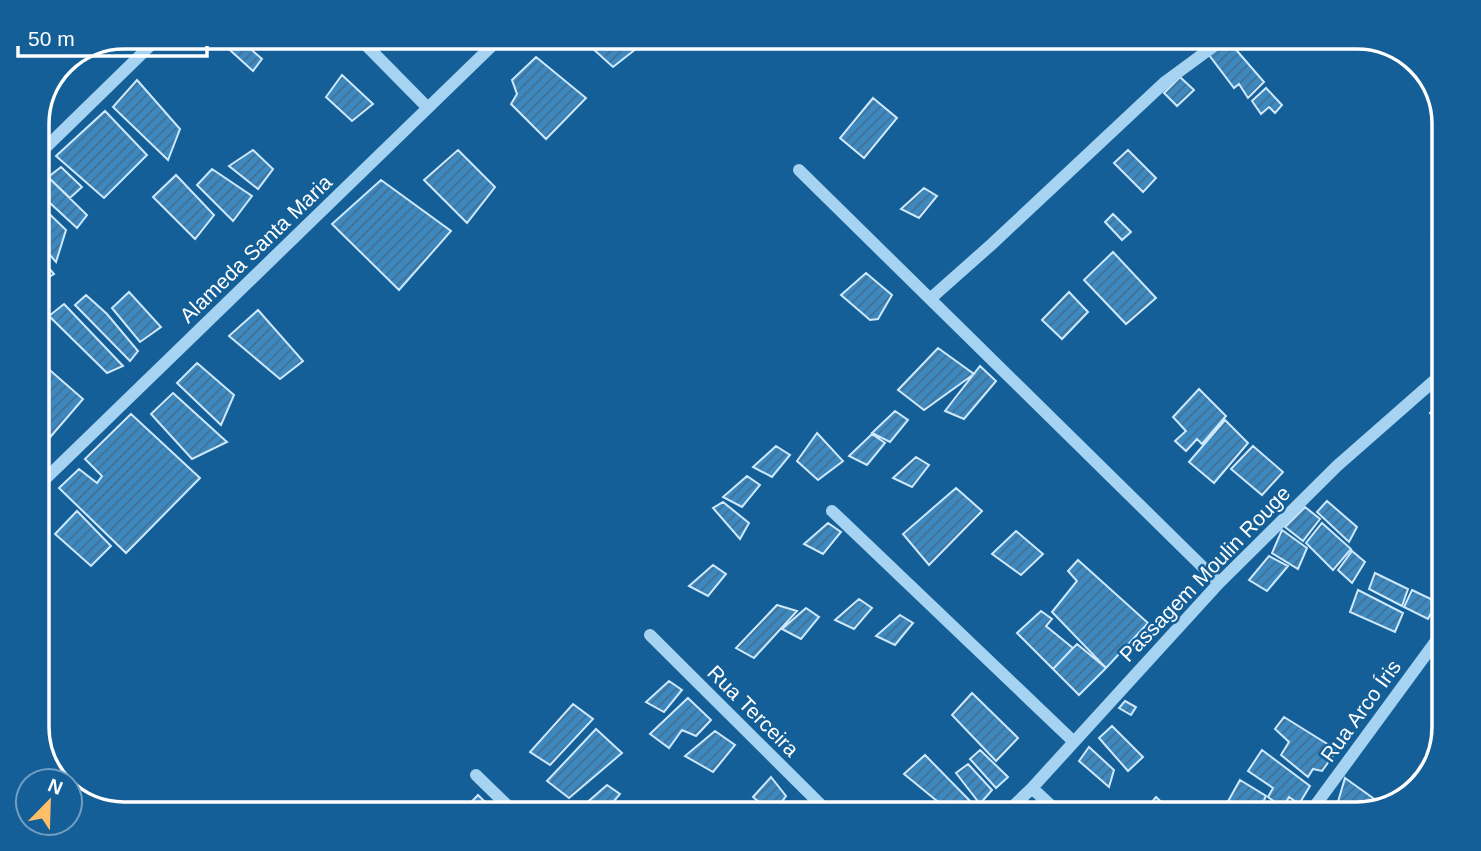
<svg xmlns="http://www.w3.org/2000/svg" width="1481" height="851" font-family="Helvetica,sans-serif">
<defs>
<pattern id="building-hatch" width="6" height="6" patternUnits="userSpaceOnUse" patternTransform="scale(1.75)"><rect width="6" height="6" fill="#3d88bf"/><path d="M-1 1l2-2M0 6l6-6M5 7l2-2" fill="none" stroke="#437091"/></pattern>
</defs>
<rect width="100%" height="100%" fill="#145f97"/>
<path fill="url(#building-hatch)" stroke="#cee9fd" stroke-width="2" d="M 225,37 L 237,37 L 262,59 L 253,71 L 220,41 Z
M 580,37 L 622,37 L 637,48 L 613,67 Z
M 1225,37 L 1264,82 L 1248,98 L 1239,84 L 1234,88 L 1206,51 Z
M 536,57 L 586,98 L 546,139 L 511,104 L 517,94 L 512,80 Z
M 58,74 L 64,80 L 48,100 L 46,99 Z
M 342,75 L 373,104 L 352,121 L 326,97 Z
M 1180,77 L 1194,90 L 1177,106 L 1164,93 Z
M 137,80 L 180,129 L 168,160 L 113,107 Z
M 1266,88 L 1282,105 L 1275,113 L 1269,107 L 1261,114 L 1252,101 Z
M 873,98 L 897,118 L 864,158 L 840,138 Z
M 105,111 L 147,155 L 104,198 L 56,156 Z
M 253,150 L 273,169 L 258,189 L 229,166 Z
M 458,150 L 495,187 L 467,223 L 424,180 Z
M 1128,150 L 1156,178 L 1143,192 L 1114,163 Z
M 61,167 L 82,187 L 70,198 L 48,177 Z
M 212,169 L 252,196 L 233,221 L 197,185 Z
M 176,175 L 214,215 L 195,239 L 153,197 Z
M 48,177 L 87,215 L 77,228 L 37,191 L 37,189 Z
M 381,180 L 451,231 L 399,290 L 332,224 Z
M 924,188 L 937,196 L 919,218 L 901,209 Z
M 37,202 L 66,230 L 56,262 L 37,240 Z
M 1113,214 L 1131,232 L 1122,240 L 1105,222 Z
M 1444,223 L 1444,247 L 1432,235 Z
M 1113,252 L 1156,298 L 1126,324 L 1084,280 Z
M 37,254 L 54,274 L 37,284 Z
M 866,273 L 892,295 L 878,319 L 870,320 L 841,295 Z
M 129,292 L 161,327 L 140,342 L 112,308 Z
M 1069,292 L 1088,312 L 1062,339 L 1042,320 Z
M 86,295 L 107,314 L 138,351 L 130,361 L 75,305 Z
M 64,304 L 123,366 L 107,373 L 49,316 Z
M 258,310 L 303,361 L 280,379 L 229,336 Z
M 938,348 L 974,374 L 924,410 L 898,390 Z
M 37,359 L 83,399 L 40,449 L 37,446 Z
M 197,363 L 234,395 L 221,425 L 177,383 Z
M 980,366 L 996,381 L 964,419 L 945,411 Z
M 1199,389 L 1226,416 L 1202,444 L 1197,439 L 1186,451 L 1175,441 L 1186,431 L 1173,417 Z
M 173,393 L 227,442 L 192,459 L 151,414 Z
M 1444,399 L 1444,426 L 1430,413 Z
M 895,411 L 908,420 L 890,442 L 872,433 Z
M 131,414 L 200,478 L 126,553 L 59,488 L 79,469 L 97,483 L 102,476 L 85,459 Z
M 1225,420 L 1248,443 L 1214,483 L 1189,462 Z
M 817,433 L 843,461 L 818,480 L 797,461 Z
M 872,434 L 885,443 L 867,465 L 849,456 Z
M 776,446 L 790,455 L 772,477 L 753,467 Z
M 1253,446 L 1283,472 L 1262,495 L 1231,469 Z
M 916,457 L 929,465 L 912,487 L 893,478 Z
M 747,476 L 760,485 L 742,507 L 723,497 Z
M 956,488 L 982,511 L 929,565 L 903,534 Z
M 1327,501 L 1357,527 L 1349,542 L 1317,512 Z
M 723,502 L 749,523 L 740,539 L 713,508 Z
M 1305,507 L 1320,519 L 1303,541 L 1285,527 Z
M 77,511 L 111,546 L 91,566 L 55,534 Z
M 828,523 L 841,532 L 823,554 L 804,544 Z
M 1322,523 L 1351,549 L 1333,570 L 1306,543 Z
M 1282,530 L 1307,548 L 1298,569 L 1272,553 Z
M 1016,531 L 1043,554 L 1021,575 L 992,554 Z
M 1352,551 L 1365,562 L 1352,583 L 1338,570 Z
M 1269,556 L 1288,566 L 1267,591 L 1249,580 Z
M 1078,560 L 1148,623 L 1106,668 L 1052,612 L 1077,581 L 1068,571 Z
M 713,565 L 726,574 L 708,596 L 689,586 Z
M 1375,573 L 1408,589 L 1402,606 L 1369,589 Z
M 1358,590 L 1403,613 L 1395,632 L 1350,612 Z
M 1412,590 L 1437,602 L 1428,619 L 1404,607 Z
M 859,599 L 872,608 L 854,629 L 835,620 Z
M 777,605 L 797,611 L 754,658 L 736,648 Z
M 806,608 L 819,617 L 801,639 L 782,629 Z
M 1041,611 L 1052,619 L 1046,626 L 1073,648 L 1053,669 L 1017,633 Z
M 900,615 L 913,623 L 895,645 L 876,636 Z
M 1077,644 L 1106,668 L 1079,695 L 1053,669 Z
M 669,681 L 682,690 L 664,712 L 646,702 Z
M 972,693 L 1018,738 L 996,761 L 952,715 Z
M 688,698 L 711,720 L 696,736 L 682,730 L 669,748 L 650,734 Z
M 1125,701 L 1136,707 L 1131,715 L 1119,708 Z
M 573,704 L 593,719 L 550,765 L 530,752 Z
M 1284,717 L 1337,750 L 1322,771 L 1313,769 L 1308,777 L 1281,755 L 1289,742 L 1275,729 Z
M 1112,726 L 1143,757 L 1128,771 L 1099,738 Z
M 596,729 L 622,753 L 569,798 L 547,781 Z
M 715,731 L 735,745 L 713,772 L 685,756 Z
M 1089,747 L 1114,770 L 1109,787 L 1079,761 Z
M 980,750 L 1008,777 L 996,788 L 970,759 Z
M 1262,750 L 1310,786 L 1299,804 L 1289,797 L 1283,808 L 1268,797 L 1273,788 L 1248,771 Z
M 925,755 L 973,804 L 961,814 L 953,814 L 904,774 Z
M 968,764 L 992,790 L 980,804 L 956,773 Z
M 771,777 L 786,796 L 773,814 L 753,797 Z
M 1345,778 L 1380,803 L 1377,809 L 1357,814 L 1350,814 L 1337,805 Z
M 1240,780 L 1266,796 L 1258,814 L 1240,814 L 1226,805 Z
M 607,785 L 620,794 L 603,814 L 600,814 L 583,806 Z
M 478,795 L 486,803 L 474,814 L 460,814 Z
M 1156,797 L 1174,814 L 1142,814 Z"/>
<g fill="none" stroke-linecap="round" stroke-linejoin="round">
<path stroke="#a6d3f2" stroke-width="12" d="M 358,37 L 428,108
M 37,156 L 159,37
M 799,170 L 1219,583
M 930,299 L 992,244 L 1165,82 L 1226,37
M 37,487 L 501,37
M 832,511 L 1074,742
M 650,635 L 830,814
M 476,775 L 516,814
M 1032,788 L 1060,814
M 1005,814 L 1032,788 L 1219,583 L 1337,466 L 1444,372
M 1309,814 L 1444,630"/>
</g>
<g text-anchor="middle" stroke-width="5" stroke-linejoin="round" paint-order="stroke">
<g font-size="21" fill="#fff" stroke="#145f97">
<text transform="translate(256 249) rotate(-44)" y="7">Alameda Santa Maria</text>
<text transform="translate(1205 574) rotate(-46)" y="7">Passagem Moulin Rouge</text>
<text transform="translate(753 711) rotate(45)" y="7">Rua Terceira</text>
<text transform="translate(1361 711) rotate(-54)" y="7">Rua Arco Íris</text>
</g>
</g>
<path d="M0 0H1481V851H0ZM124 49H1357A75 75 0 0 1 1432 124V727A75 75 0 0 1 1357 802H124A75 75 0 0 1 49 727V124A75 75 0 0 1 124 49Z" fill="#145f97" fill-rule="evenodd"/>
<path fill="none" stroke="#fff" stroke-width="3.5" d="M124 49H1357A75 75 0 0 1 1432 124V727A75 75 0 0 1 1357 802H124A75 75 0 0 1 49 727V124A75 75 0 0 1 124 49Z"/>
<g transform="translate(49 802) rotate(23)"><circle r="33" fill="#145f97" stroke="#729fc1" stroke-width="2"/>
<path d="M0-5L12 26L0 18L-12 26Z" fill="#ffbf68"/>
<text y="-10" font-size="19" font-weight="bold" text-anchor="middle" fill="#ffffff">N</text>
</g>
<path d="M18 46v10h189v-10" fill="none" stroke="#ffffff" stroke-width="3.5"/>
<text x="28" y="46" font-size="21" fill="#ffffff" stroke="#145f97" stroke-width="5" paint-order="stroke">50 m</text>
</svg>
